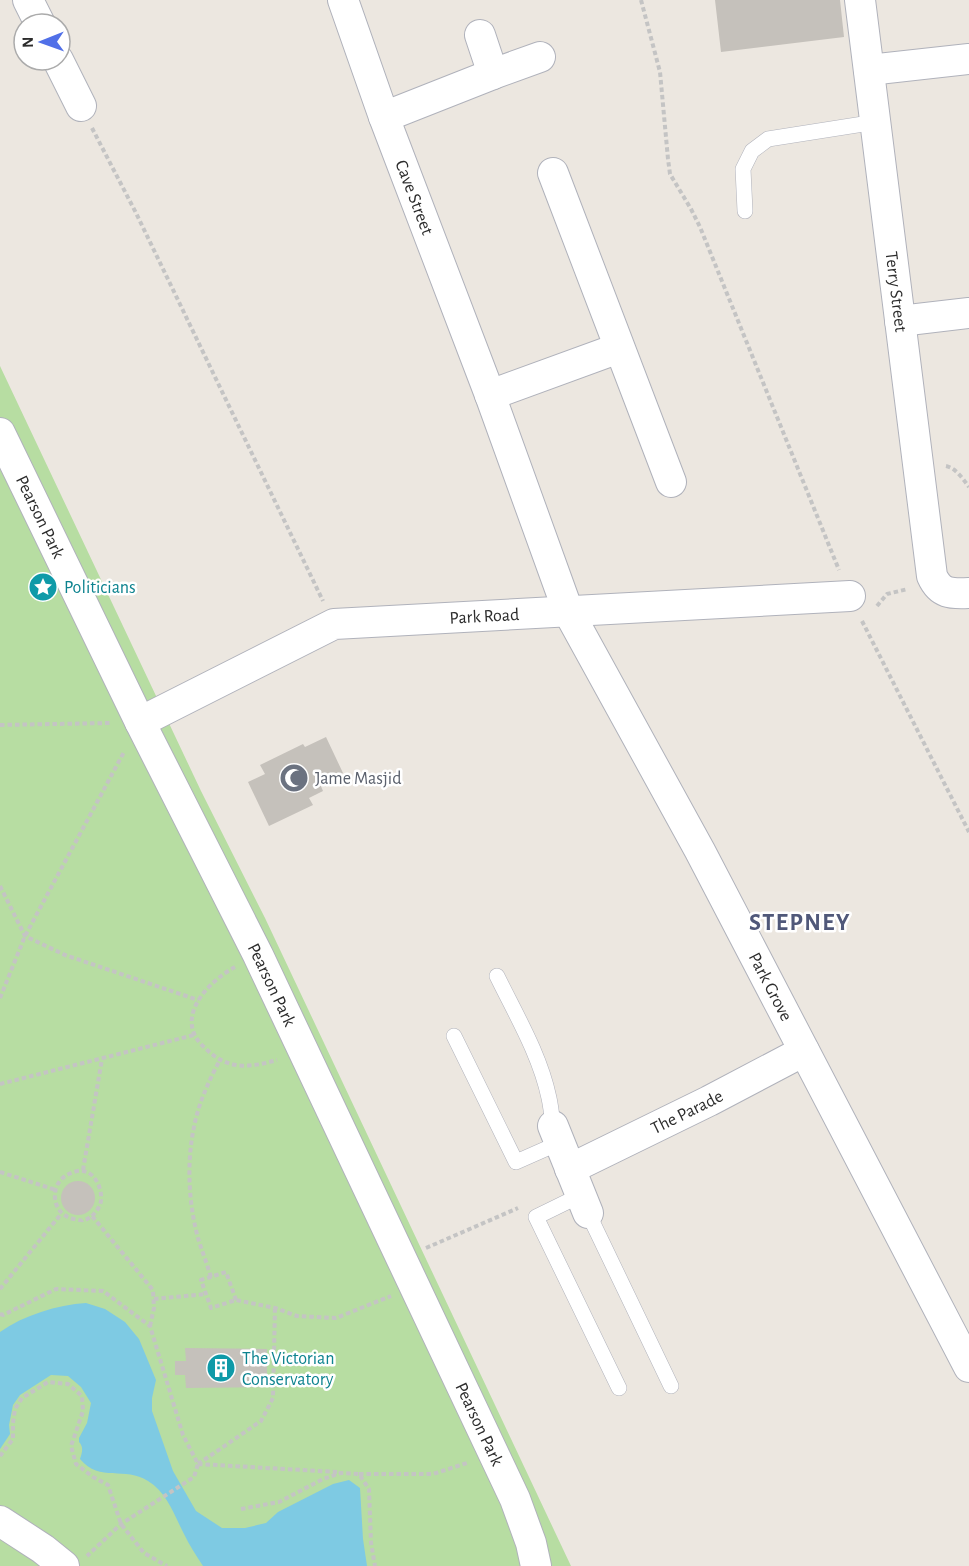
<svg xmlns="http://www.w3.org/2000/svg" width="969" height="1566" font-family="'Alegreya Sans',sans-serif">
<rect width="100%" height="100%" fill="#ece7e0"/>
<path fill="#b7dda2" d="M 0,366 L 201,791 L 265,918 L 571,1566 L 0,1566 Z"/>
<path fill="#7ecae3" d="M 86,1303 L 105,1309 L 125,1322 L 139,1339 L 156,1380 L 152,1398 L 152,1411 L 173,1471 L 196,1511 L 222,1528 L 245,1528 L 266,1523 L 278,1512 L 333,1484 L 349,1480 L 360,1488 L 363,1539 L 367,1566 L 203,1566 C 196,1555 189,1545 184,1534 C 174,1515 167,1492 148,1481 C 125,1466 100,1483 80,1459 C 82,1453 84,1447 79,1442 L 79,1438 L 87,1423 L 91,1403 L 81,1387 L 68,1376 L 51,1375 L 20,1395 L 13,1405 L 9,1425 L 10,1434 L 0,1449 L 0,1332 C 24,1315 57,1305 86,1303 Z"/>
<path fill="#c5c1bb" d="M 715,0 L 840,0 L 844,37 L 721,52 Z
M 326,737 L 343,773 L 320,784 L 323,791 L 309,798 L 313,805 L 269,826 L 248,782 L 265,774 L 260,765 L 303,744 L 305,747 Z
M61 1198a17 17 0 1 1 34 0a17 17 0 1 1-34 0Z
M 185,1348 L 267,1349 L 267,1387 L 186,1388 L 185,1375 L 175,1375 L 175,1361 L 186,1361 Z"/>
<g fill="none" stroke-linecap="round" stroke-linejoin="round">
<g stroke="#b0b2bb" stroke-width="16">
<path id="service" d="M 745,211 L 743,169 L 752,151 L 768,139 L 876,122
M 497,976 C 516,1015 540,1055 549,1098 C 551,1107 552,1117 553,1126
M 454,1036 L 516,1162 L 559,1143
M 581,1195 L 536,1217 L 619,1388
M 588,1213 L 671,1386"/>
</g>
<g stroke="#b0b2bb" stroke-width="32">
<g id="minor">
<path d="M 28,0 L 40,24"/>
<path id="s1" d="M 343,0 L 384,117 L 490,395 L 568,611 L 700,851 L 969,1367"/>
<path id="s2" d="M 860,0 L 932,576 C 940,594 951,594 969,593"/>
<path d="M 480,35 L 493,74"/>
<path d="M 58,60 L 81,106"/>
<path d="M 869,70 L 969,59"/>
<path d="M 384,117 L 493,74 L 540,57"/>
<path d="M 553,173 L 671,482"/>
<path d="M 900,321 L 969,313"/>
<path d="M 490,395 L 619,348"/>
<path id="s3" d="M 0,433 L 140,722 L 258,955 L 515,1499 L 531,1543 L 536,1566"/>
<path id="s4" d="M 140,722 L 334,624 L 850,596"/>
<path d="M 553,1126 L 588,1213"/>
<path id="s5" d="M 570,1169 L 709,1101 L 804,1051"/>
<path d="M 0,1521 L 43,1549 L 64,1566"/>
</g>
</g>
<path stroke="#c4c4c4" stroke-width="4" stroke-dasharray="4.5 3" stroke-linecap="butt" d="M 641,0 L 660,72 L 668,159 L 670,174 L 691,209 L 700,227 L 839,570
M 92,128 L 136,213 L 323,601
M 946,466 C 956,468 963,479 969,487
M 877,606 L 887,594 L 908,589
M 862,621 L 969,832
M 0,725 L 110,723
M 0,886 L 25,936 L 65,955 L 198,1000
M 235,967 C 207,982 173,1019 204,1047 C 213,1056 223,1063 236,1065 C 250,1067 263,1064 277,1060
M 0,998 L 25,936 L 124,752
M 0,1084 L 194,1035
M 83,1170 L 102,1059
M 0,1172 L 56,1190
M 92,1216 C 95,1213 98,1209 100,1205 C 104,1193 97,1173 83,1171 C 79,1170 73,1172 69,1174 C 48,1183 51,1215 74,1219 C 75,1219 82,1221 83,1220 C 86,1220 89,1218 92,1216 L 153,1290 L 154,1308 L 150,1326
M 426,1248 L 518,1208
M 211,1277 C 207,1264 202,1251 198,1238 C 185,1190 186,1134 206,1089 C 210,1079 215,1069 220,1060
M 0,1289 L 61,1214
M 154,1299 L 206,1294
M 236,1300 L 226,1272 L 201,1280 L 211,1308 L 236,1300 L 275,1308 L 297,1316 L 336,1318 L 391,1296
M 0,1314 L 3,1315 L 56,1289 L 103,1291 L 150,1326 L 183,1435 L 198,1464 L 194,1477 L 121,1524 L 87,1556
M 0,1456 L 13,1439 L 13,1423 L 15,1409 L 22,1398 L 48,1382 L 68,1384 L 82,1396 L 83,1411 L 71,1446 L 76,1464 L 93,1477 L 108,1485 L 121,1524 L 144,1553 L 167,1566
M 198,1464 L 261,1421 L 273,1398 L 275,1308
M 198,1464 L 337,1472
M 359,1474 L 433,1474 L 467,1463
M 241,1509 L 279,1502 L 323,1479 L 341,1473 L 359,1474 L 369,1489 L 371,1543 L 375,1566"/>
<use href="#service" stroke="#fff" stroke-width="15"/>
<use href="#minor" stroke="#fff" stroke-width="30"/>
</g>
<defs>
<g id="sight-disc" transform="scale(1.5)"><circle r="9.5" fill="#0f9aa8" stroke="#fff"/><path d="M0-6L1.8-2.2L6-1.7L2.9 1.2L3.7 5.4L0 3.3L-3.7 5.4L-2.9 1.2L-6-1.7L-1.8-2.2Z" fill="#fff"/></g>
<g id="mosque-disc" transform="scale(1.5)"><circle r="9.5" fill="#6b7280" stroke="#fff"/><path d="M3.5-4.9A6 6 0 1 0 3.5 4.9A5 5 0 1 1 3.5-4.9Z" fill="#fff"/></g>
<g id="building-disc" transform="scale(1.5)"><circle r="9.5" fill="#0f9aa8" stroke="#fff"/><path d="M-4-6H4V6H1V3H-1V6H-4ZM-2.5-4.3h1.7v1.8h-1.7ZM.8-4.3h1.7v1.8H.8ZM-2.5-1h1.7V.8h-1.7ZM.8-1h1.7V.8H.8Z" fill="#fff"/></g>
</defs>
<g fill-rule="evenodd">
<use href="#sight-disc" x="43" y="587"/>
<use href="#mosque-disc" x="294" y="778"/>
<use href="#building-disc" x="221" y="1368"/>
</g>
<g text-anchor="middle" stroke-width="5" stroke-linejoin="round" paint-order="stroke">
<g font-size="18" fill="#2c2c2c" stroke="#fff">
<text dy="6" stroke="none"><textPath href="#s1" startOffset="210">Cave Street</textPath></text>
<text dy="6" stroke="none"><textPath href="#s2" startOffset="294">Terry Street</textPath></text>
<text dy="6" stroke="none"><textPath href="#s3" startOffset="93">Pearson Park</textPath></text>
<text dy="6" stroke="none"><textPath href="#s4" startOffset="368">Park Road</textPath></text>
<text dy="6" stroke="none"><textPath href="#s3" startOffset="615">Pearson Park</textPath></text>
<text dy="6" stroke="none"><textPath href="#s1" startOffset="1078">Park Grove</textPath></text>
<text dy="6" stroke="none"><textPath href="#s5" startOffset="130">The Parade</textPath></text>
<text dy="6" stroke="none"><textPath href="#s3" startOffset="1101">Pearson Park</textPath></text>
</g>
<g font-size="18" fill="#0d838f" stroke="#fff" text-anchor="start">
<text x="64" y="593">Politicians</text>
<text x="242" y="1364">The Victorian<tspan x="242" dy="21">Conservatory</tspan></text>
</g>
<g font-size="18" fill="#5b616d" stroke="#fff" text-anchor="start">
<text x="315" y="784">Jame Masjid</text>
</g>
<g font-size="24" font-weight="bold" letter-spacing="1.5" fill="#505879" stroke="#fff">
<text x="800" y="930">STEPNEY</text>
</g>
</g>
<g transform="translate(42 42) rotate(269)"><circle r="28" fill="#ffffff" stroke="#ababab" stroke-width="1.5"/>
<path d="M0-4.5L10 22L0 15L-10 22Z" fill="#5170e8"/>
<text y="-9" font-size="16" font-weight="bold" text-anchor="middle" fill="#2c2c2c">N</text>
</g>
</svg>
